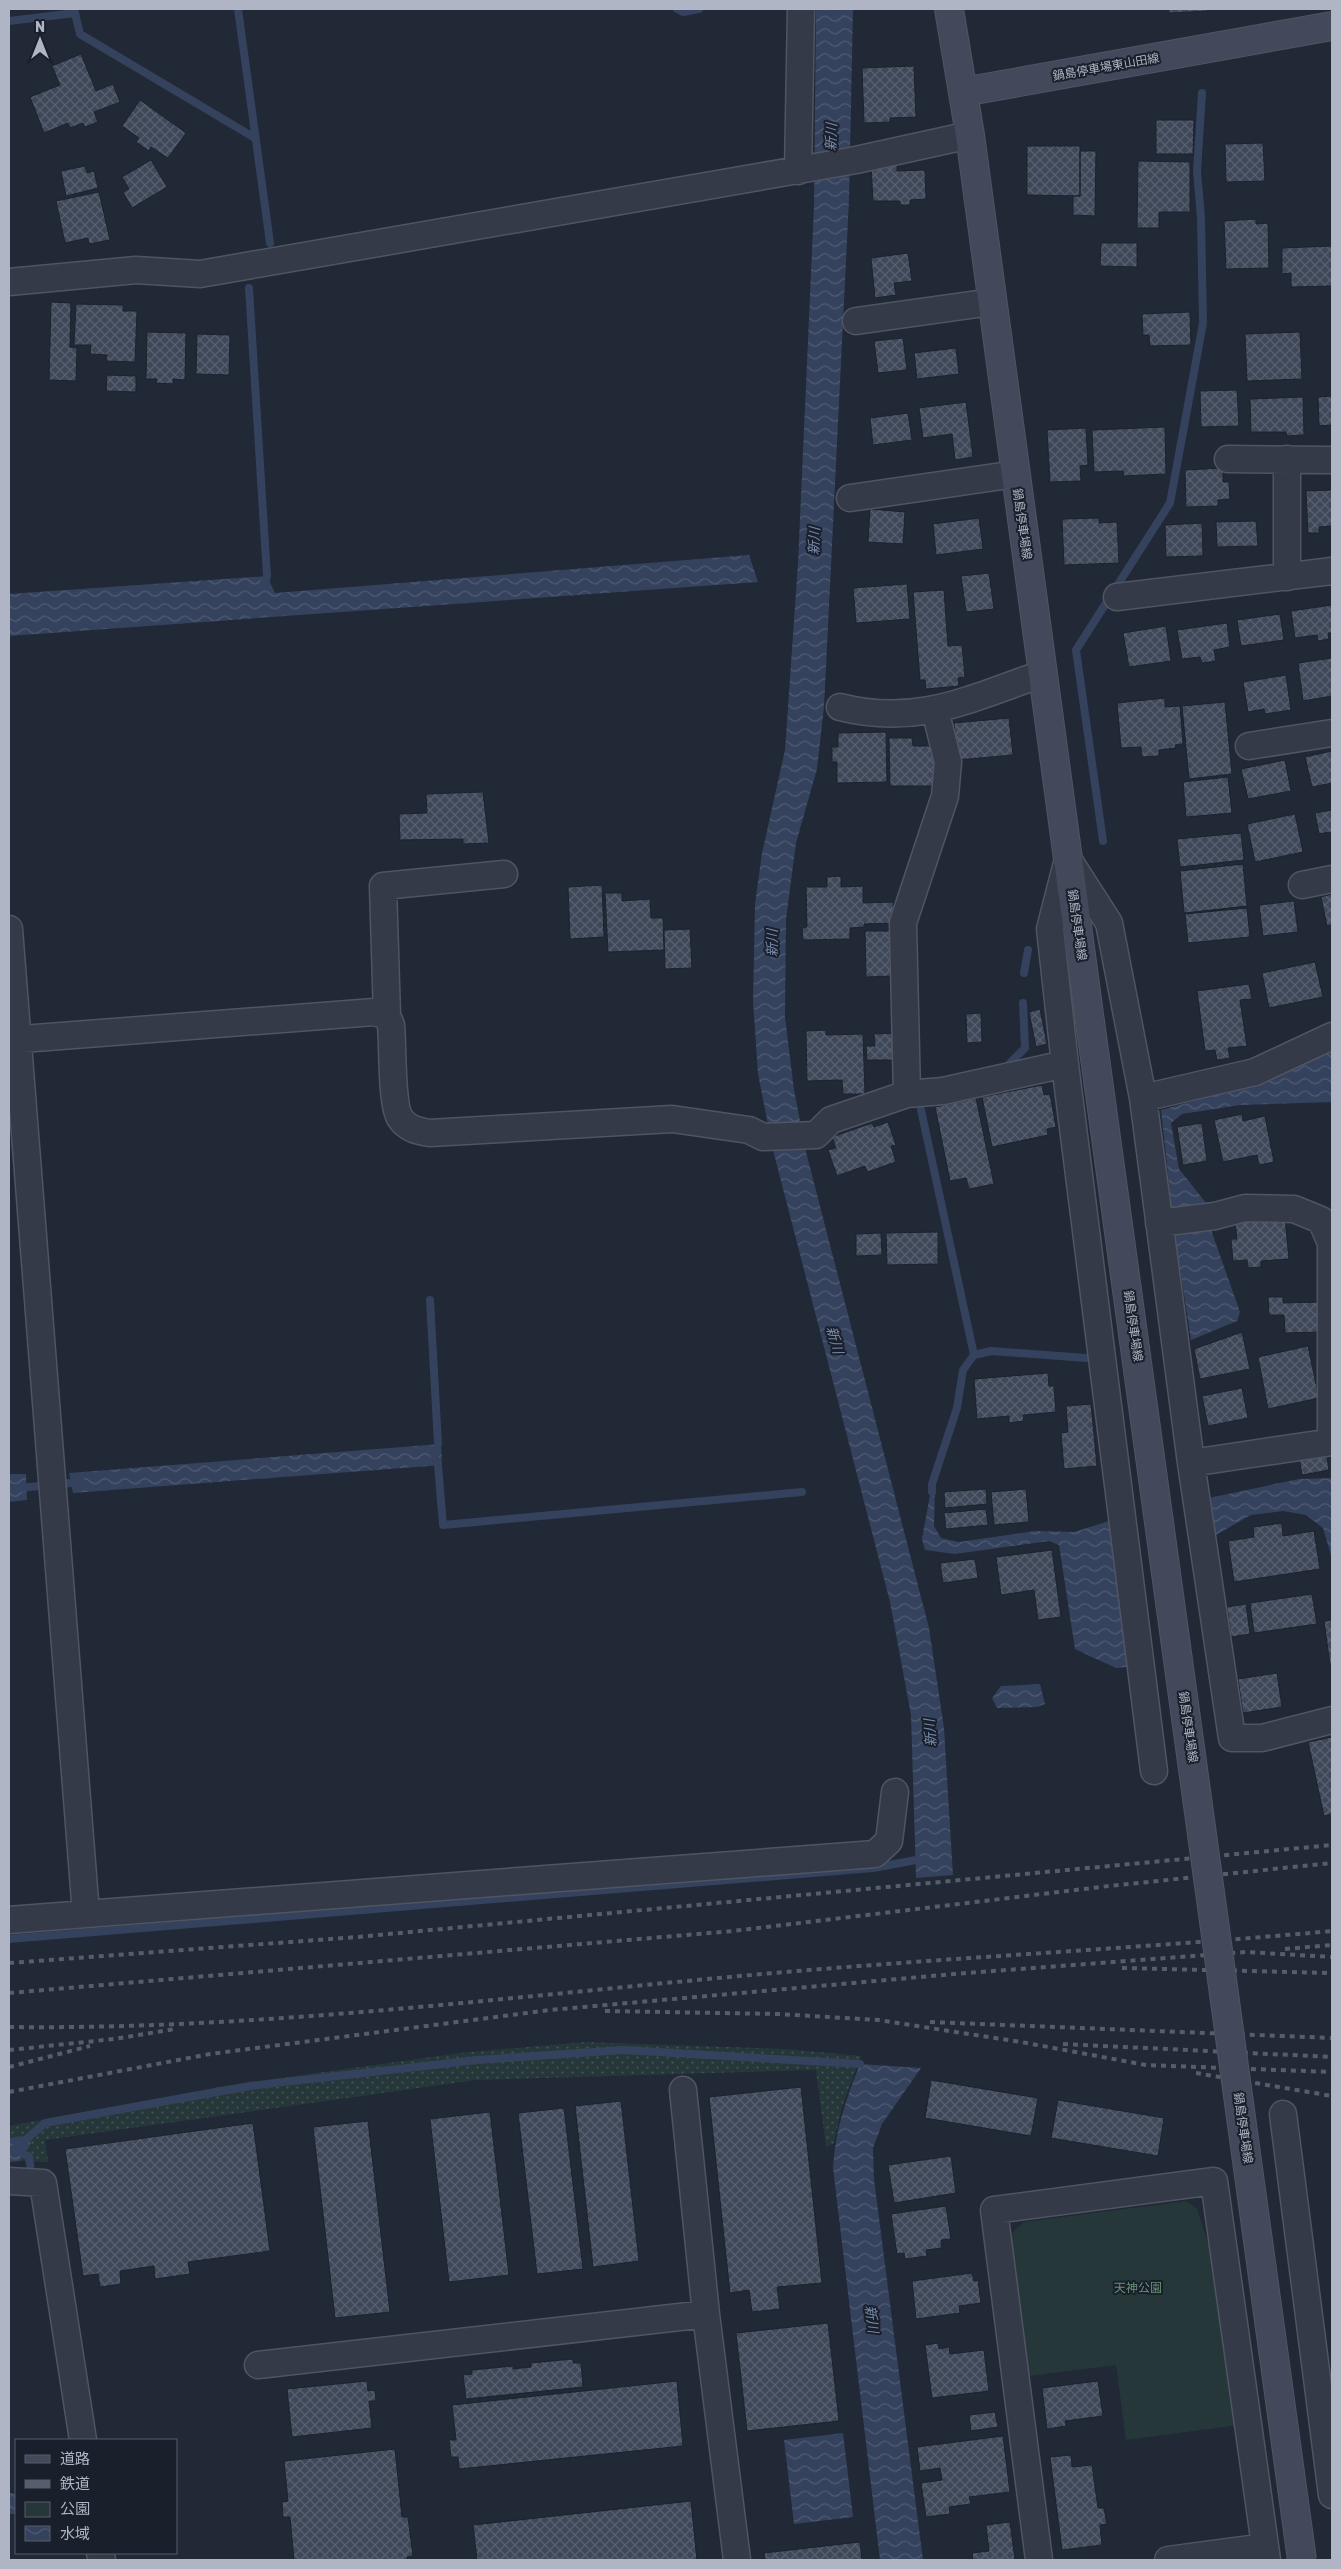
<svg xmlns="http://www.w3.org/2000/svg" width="1341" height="2569" font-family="Rubik,'Noto Sans JP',sans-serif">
<defs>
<pattern id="grass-dots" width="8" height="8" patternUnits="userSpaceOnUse" patternTransform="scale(1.25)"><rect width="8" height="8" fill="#26373a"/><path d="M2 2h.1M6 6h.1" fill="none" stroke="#435255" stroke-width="1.8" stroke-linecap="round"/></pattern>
<pattern id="water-waves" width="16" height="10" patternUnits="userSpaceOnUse" patternTransform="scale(1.25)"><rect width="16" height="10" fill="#35425d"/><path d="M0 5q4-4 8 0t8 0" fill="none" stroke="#505b73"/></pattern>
<pattern id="building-cross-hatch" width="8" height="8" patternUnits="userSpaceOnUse" patternTransform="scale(1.25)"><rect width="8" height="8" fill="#3f4859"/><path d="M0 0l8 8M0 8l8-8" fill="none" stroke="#58606f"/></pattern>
</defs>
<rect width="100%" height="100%" fill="#212836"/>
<path fill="url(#grass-dots)" d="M 585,2042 L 786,2049 L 861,2056 L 842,2107 L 834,2143 L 826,2147 L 816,2070 L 476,2080 L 45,2140 L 48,2162 L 20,2161 L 31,2143 L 23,2136 L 9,2138 L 9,2126 L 224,2086 L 460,2053 Z"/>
<path fill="#26373a" d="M 1186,2201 L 1197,2209 L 1218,2273 L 1239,2425 L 1126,2440 L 1116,2365 L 1029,2376 L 1010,2235 L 1024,2222 Z"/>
<path fill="url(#water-waves)" d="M 816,9 L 853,9 L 849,200 L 824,707 L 817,769 L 796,843 L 786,919 L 785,1017 L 794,1090 L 806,1152 L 929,1628 L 944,1728 L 953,1875 L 916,1878 L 911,1715 L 890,1602 L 773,1150 L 758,1074 L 753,1001 L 755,904 L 762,853 L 785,750 L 798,563 L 814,206 Z
M 749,555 L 758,582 L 9,636 L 9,594 L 267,576 L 275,593 Z
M 1332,1051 L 1332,1102 L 1240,1105 L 1182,1114 L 1171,1123 L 1179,1169 L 1207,1204 L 1210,1227 L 1240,1312 L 1237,1321 L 1191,1340 L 1174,1230 L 1161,1110 L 1264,1082 Z
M 441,1444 L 442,1465 L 73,1493 L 69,1473 Z
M 9,1474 L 26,1474 L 27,1500 L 9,1502 Z
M 1332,1478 L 1332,1559 L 1323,1528 L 1306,1515 L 1283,1511 L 1251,1515 L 1214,1536 L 1209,1498 L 1299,1479 Z
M 932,1484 L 935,1485 L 934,1526 L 941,1538 L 959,1542 L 1036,1531 L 1074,1532 L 1109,1521 L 1127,1667 L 1116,1668 L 1075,1649 L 1059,1545 L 1049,1541 L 955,1554 L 925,1550 L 922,1539 Z
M 1040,1684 L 1045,1704 L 1037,1707 L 997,1708 L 992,1698 L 1001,1686 Z
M 860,2064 L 921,2068 L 882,2124 L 873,2148 L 874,2179 L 923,2560 L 880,2560 L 833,2168 C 835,2131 846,2099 860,2064 Z
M 23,2136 L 31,2143 L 20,2161 L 9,2162 L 9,2138 Z
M 843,2433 L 853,2517 L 794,2524 L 784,2440 Z
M 9,2493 L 16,2493 L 16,2514 L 9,2514 Z"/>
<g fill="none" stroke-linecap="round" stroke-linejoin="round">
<path stroke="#35425d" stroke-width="8" d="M 238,9 L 270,243
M 677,9 L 683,12 L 699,9
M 9,21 L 75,13 L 80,34 L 255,138
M 249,288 L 267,576 L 264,584
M 1103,841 L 1076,650 L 1170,503 L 1203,323 L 1201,218 L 1197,171 L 1202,93
M 1024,973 L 1028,950
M 1006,1067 L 1025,1048 L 1023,1003
M 921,1110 L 974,1355
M 430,1300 L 438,1444 L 434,1455 L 438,1465 L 443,1525 L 802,1492
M 9,1489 L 81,1482
M 932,1492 L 932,1484 L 957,1408 L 963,1370 L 974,1355 L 991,1351 L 1086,1358
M 9,1939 L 873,1868 L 916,1860 L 926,1861
M 32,2179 L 29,2157 L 15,2149 L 45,2123 L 250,2086 L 477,2060 L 623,2050 L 860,2064"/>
</g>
<path fill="url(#building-cross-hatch)" stroke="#1c222e" d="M 1169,9 L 1208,9 L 1208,11 L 1169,13 Z
M 81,54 L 96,91 L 113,84 L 120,102 L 94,112 L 98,122 L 85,127 L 83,123 L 70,128 L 68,123 L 44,133 L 30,97 L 60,85 L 52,66 Z
M 914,66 L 916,117 L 890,118 L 890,122 L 864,123 L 862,68 Z
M 140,100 L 186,133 L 168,158 L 151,147 L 149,151 L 136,142 L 139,138 L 122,126 Z
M 1156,120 L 1194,120 L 1193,154 L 1156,154 Z
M 1263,143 L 1265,181 L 1226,182 L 1225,144 Z
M 1027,146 L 1080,146 L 1080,196 L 1027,195 Z
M 1080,151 L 1096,151 L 1095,216 L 1073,215 L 1073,196 L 1080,196 Z
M 151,160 L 167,187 L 132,208 L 123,192 L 129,189 L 122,177 Z
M 1138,161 L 1190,162 L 1190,212 L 1159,212 L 1159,228 L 1137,228 Z
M 897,164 L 897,171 L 925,170 L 926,199 L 910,200 L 910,205 L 900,205 L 900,201 L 873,201 L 871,165 Z
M 85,166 L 87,173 L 94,171 L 98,188 L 66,196 L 61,171 Z
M 99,192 L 110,240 L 89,244 L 88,238 L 65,243 L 56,201 Z
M 1256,219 L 1256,224 L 1268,223 L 1269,268 L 1226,269 L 1224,221 Z
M 1101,243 L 1137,243 L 1137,267 L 1100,266 Z
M 1332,246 L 1332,286 L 1291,287 L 1291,273 L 1282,274 L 1282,248 Z
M 908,253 L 912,281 L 894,283 L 896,295 L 875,298 L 871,258 Z
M 51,302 L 71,303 L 70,347 L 77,348 L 76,381 L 49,380 Z
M 76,304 L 123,305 L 123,311 L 137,311 L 135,362 L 106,361 L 107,355 L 90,354 L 91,345 L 74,345 Z
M 1190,312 L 1191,345 L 1150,346 L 1149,335 L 1143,335 L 1142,314 Z
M 147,332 L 186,333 L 185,380 L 173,379 L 173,384 L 156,383 L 157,379 L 146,379 Z
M 1300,332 L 1302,379 L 1247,381 L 1245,334 Z
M 197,334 L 230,335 L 229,375 L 196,374 Z
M 903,338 L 907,370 L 878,373 L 874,341 Z
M 956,348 L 959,374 L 917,379 L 914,353 Z
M 107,375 L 136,376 L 136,392 L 106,391 Z
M 1237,390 L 1239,426 L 1201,427 L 1200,391 Z
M 1332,396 L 1332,425 L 1319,426 L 1318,397 Z
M 1303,397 L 1304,435 L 1287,436 L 1286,432 L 1251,432 L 1250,399 Z
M 966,402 L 973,457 L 955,460 L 952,434 L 923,438 L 919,408 Z
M 908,413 L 912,440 L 873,445 L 870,418 Z
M 1165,427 L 1166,474 L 1124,476 L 1123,471 L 1094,472 L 1092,430 Z
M 1086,428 L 1088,465 L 1080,466 L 1081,481 L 1050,482 L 1047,430 Z
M 1223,468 L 1223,482 L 1229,482 L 1230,499 L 1218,500 L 1218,506 L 1186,507 L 1185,470 Z
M 1332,490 L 1332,526 L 1319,527 L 1319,533 L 1308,533 L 1306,491 Z
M 870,509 L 905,512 L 903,544 L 868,542 Z
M 979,518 L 983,549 L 936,555 L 933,524 Z
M 1099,518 L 1099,523 L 1117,522 L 1119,563 L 1064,565 L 1062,519 Z
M 1256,521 L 1258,546 L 1217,547 L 1216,522 Z
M 1202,523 L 1203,556 L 1166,557 L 1165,525 Z
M 989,573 L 994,609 L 966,612 L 961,576 Z
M 907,584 L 910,619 L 856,623 L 853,588 Z
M 944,590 L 948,646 L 962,645 L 965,677 L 958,678 L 959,686 L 926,689 L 925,680 L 920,680 L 913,592 Z
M 1332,605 L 1332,633 L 1328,633 L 1329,639 L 1318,641 L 1317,635 L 1295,638 L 1291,611 Z
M 1280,614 L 1284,640 L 1241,646 L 1237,620 Z
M 1227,623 L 1230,647 L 1214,650 L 1216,661 L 1202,663 L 1200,657 L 1182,659 L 1177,630 Z
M 1166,626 L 1171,661 L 1129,667 L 1123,633 Z
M 1332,658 L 1332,696 L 1303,701 L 1298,663 Z
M 1286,675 L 1291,710 L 1265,714 L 1264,709 L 1248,712 L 1243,682 Z
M 1165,698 L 1165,707 L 1180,706 L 1183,744 L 1175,745 L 1176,748 L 1159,750 L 1159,756 L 1142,757 L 1141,747 L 1121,748 L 1117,703 Z
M 1225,702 L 1232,774 L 1189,779 L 1182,706 Z
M 1009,718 L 1013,755 L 957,760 L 954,723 Z
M 886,732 L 887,782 L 837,783 L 837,762 L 832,762 L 832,747 L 838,747 L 838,733 Z
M 889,738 L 912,738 L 913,746 L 934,746 L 935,786 L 890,786 Z
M 1332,751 L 1332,783 L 1312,787 L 1305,757 Z
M 1285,760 L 1291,791 L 1248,799 L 1241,769 Z
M 1228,777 L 1232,813 L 1186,817 L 1183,782 Z
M 483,792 L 489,843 L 463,844 L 463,839 L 400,840 L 399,814 L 427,813 L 426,794 Z
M 1332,810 L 1332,842 L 1330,832 L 1319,834 L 1315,813 Z
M 1295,814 L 1303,852 L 1255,862 L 1247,824 Z
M 1241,833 L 1244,860 L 1180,867 L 1177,839 Z
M 1243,864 L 1247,906 L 1184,913 L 1180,871 Z
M 841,876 L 841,887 L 863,886 L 863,903 L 893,902 L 894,923 L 864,924 L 864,927 L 850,928 L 850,939 L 803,940 L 802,928 L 807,927 L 806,887 L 827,887 L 827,877 Z
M 602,885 L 604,937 L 570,939 L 568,887 Z
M 605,893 L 622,893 L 622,901 L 650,899 L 651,918 L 663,918 L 664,950 L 608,952 Z
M 1332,894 L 1332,925 L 1327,926 L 1321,897 Z
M 1294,901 L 1298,932 L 1263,936 L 1259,905 Z
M 1247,908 L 1250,937 L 1188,943 L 1185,914 Z
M 690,929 L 692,968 L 665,969 L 664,930 Z
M 865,931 L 892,931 L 893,976 L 866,977 Z
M 1315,962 L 1323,997 L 1269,1008 L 1262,973 Z
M 1249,984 L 1252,999 L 1240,1000 L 1247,1046 L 1228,1048 L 1230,1058 L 1217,1060 L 1215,1050 L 1205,1051 L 1197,991 Z
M 1040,1009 L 1047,1044 L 1036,1047 L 1029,1012 Z
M 981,1013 L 982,1042 L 967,1043 L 966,1014 Z
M 826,1030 L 826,1035 L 863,1034 L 865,1094 L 843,1094 L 842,1080 L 807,1081 L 806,1031 Z
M 897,1033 L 898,1060 L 867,1060 L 866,1046 L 875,1046 L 874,1034 Z
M 1042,1085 L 1044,1095 L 1050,1094 L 1056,1127 L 1047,1129 L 1048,1135 L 992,1147 L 982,1097 Z
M 976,1098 L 994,1184 L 969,1189 L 966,1178 L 950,1181 L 935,1107 Z
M 1242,1114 L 1243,1121 L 1265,1116 L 1274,1162 L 1259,1165 L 1257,1155 L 1223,1162 L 1214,1120 Z
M 888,1122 L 896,1145 L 891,1146 L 896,1162 L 867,1172 L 865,1166 L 837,1176 L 828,1150 L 836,1148 L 832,1137 L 872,1123 L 874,1127 Z
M 1202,1123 L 1207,1161 L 1183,1165 L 1177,1127 Z
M 1285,1218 L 1289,1259 L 1261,1261 L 1261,1267 L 1248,1268 L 1247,1260 L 1233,1261 L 1231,1239 L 1237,1239 L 1235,1222 Z
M 938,1232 L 938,1264 L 887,1265 L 886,1233 Z
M 881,1233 L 882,1255 L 856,1256 L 856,1234 Z
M 1268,1297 L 1283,1297 L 1283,1303 L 1320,1302 L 1321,1332 L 1285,1333 L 1284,1315 L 1269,1315 Z
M 1242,1332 L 1250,1369 L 1200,1379 L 1194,1349 Z
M 1308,1346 L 1319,1398 L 1268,1409 L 1258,1357 Z
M 1048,1373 L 1049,1386 L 1054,1386 L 1056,1412 L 1023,1415 L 1024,1421 L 1009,1423 L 1009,1416 L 977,1419 L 974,1379 Z
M 1242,1388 L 1248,1418 L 1208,1426 L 1202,1396 Z
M 1091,1404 L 1097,1466 L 1064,1469 L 1061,1433 L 1068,1432 L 1066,1406 Z
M 1326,1451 L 1329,1470 L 1302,1475 L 1299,1457 Z
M 986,1489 L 987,1504 L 945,1508 L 944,1492 Z
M 1026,1489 L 1029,1522 L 994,1525 L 991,1492 Z
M 986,1509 L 988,1525 L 946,1529 L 944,1513 Z
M 1282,1523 L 1283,1536 L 1314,1531 L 1320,1569 L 1234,1582 L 1228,1541 L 1254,1537 L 1253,1527 Z
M 1052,1550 L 1061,1617 L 1038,1620 L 1034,1590 L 1001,1595 L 996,1557 Z
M 975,1559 L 978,1578 L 943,1583 L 940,1563 Z
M 1312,1594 L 1317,1624 L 1254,1633 L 1250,1603 Z
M 1246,1604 L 1250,1634 L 1231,1637 L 1227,1607 Z
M 1332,1620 L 1332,1665 L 1330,1665 L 1324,1621 Z
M 1277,1673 L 1282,1707 L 1243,1713 L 1238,1679 Z
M 1332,1737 L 1332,1814 L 1324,1816 L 1308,1742 Z
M 931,2080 L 1038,2098 L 1031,2136 L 925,2118 Z
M 801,2087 L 822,2283 L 777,2287 L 780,2309 L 752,2312 L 749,2290 L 730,2293 L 709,2097 Z
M 1058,2100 L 1164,2118 L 1158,2156 L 1051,2138 Z
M 621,2101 L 639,2261 L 593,2267 L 575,2106 Z
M 564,2108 L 583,2269 L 537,2274 L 518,2113 Z
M 490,2112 L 509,2275 L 449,2282 L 430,2119 Z
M 368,2121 L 390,2312 L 335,2318 L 313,2127 Z
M 253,2123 L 270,2251 L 188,2262 L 190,2274 L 155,2279 L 154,2266 L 120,2271 L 121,2284 L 100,2287 L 98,2274 L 83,2276 L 65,2149 Z
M 951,2156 L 956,2193 L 894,2203 L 888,2165 Z
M 946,2206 L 951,2239 L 941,2240 L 942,2248 L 926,2250 L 927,2256 L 905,2259 L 904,2253 L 897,2254 L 891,2214 Z
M 972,2273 L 974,2281 L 978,2280 L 981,2303 L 959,2306 L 960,2313 L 916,2319 L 912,2281 Z
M 828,2323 L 839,2421 L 747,2431 L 736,2333 Z
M 938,2343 L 939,2349 L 949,2347 L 950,2354 L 984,2350 L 989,2391 L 932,2398 L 925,2345 Z
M 573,2359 L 573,2363 L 581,2363 L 583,2387 L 466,2399 L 463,2375 L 472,2374 L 472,2370 L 513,2366 L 513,2369 L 531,2367 L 531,2363 Z
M 367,2381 L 368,2391 L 375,2390 L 376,2401 L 369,2401 L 372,2428 L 292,2437 L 287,2389 Z
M 677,2381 L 683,2446 L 459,2469 L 458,2457 L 451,2457 L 449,2440 L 456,2440 L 452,2405 Z
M 1098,2381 L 1103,2416 L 1065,2421 L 1066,2426 L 1047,2429 L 1042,2388 Z
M 995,2412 L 998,2427 L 971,2431 L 969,2415 Z
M 1003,2436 L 1010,2492 L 969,2497 L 971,2504 L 949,2507 L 950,2514 L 926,2517 L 921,2483 L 942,2480 L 940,2468 L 920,2471 L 917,2447 Z
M 395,2449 L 402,2517 L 408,2517 L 413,2556 L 407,2557 L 407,2560 L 294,2560 L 290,2517 L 283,2517 L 282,2502 L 288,2501 L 284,2461 Z
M 1071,2455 L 1072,2467 L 1092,2465 L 1098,2508 L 1104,2508 L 1107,2524 L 1100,2525 L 1102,2545 L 1062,2550 L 1050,2457 Z
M 691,2501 L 697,2560 L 477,2560 L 473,2525 Z
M 1010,2522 L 1015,2560 L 973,2560 L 972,2553 L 989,2551 L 986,2525 Z
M 860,2542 L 862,2560 L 765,2560 L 764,2553 Z"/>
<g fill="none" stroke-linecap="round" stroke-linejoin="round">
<g stroke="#4f5562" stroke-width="29">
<path id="minor" d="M 798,171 L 801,9
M 9,282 L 136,270 L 200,274 L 856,160 L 970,135
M 856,321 L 992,302
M 1228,459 L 1332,460
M 1287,459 L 1287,577
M 850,498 L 1016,474
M 1117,597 L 1332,571
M 840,707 C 918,727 971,698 1042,674
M 1249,746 L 1332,733
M 1068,859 L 1109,923 L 1143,1098 L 1255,1072 L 1332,1036
M 1302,885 L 1332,879
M 9,929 L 86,1914 L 9,1920
M 387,1016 L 383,886 L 504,874
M 9,1040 L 374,1012 L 387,1016 L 391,1025 C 393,1044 391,1104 400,1118 C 407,1129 418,1131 430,1133 L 672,1119 L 749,1130 L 763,1137 L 816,1135 L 831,1120 L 907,1094 L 943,1091 L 1065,1064 L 1050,929 L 1068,859
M 1065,1064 L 1154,1771
M 907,1094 L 903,923 L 945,796 L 948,762 L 935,710
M 1143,1098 L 1191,1463 L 1232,1738 L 1262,1738 L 1332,1720
M 1159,1223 L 1215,1216 L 1245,1208 L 1294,1209 L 1321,1220 L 1331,1243 L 1331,1442
M 1191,1463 L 1332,1442
M 86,1914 L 875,1854 L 889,1841 L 895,1792
M 683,2090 L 706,2314 L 737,2560
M 1283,2114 L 1332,2495
M 9,2181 L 43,2183 L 83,2440
M 258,2365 L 706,2314
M 100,2553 L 102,2560
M 1039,2560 L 994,2210 L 1214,2181 L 1267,2560
M 1168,2560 L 1265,2547"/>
</g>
<g stroke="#4f5562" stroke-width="30">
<path id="secondary" d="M 949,9 L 970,135 L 1091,1029
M 963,92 L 1332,26"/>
</g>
<use href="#minor" stroke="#343a47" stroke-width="26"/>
<use href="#secondary" stroke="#42495a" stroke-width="28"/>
<path stroke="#565e6e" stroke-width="4" stroke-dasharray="5 5" stroke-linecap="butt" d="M 1285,1949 L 1332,1945
M 9,1963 L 357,1937 L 1332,1845
M 1122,1968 L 1332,1973
M 9,1993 L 733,1931 L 1109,1886 L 1332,1863
M 605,2011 L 778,2014 L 878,2020 L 1021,2042 L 1146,2065 L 1332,2072
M 930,2022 L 1332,2038
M 9,2027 C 253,2030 497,1998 740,1976 C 937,1958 1135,1949 1332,1931
M 1063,2044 L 1332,2057
M 9,2050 L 114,2039 L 175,2029
M 9,2067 L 90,2046
M 1196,2073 L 1332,2096
M 9,2092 L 210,2054 L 550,2010 L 954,1974 L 1246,1952 L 1332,1957"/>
<g stroke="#4f5562" stroke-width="30" stroke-linecap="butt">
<path id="secondary-bridge" d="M 1091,1029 L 1302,2560"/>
</g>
<use href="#secondary-bridge" stroke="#42495a" stroke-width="28"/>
</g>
<g text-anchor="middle" stroke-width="4" stroke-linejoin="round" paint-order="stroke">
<g font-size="12" fill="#afb5c4" stroke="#1a202b">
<text transform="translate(1106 67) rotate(-10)" y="4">鍋島停車場東山田線</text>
<text transform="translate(1022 524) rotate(82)" y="4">鍋島停車場線</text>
<text transform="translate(1077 925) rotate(82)" y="4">鍋島停車場線</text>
<text transform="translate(1133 1326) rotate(82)" y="4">鍋島停車場線</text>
<text transform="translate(1188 1727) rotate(82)" y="4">鍋島停車場線</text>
<text transform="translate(1243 2128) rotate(82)" y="4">鍋島停車場線</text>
</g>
<g font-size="12" fill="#679375" stroke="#1a202b">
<text x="1138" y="2292">天神公園</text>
</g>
<g font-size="14" font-style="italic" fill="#7889ab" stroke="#1a202b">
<text transform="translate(831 137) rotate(-88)" y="5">新川</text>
<text transform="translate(814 541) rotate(-88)" y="5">新川</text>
<text transform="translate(772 943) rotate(-90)" y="5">新川</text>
<text transform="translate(835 1340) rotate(75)" y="5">新川</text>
<text transform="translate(930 1733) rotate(-94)" y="5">新川</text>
<text transform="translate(872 2319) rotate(83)" y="5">新川</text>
</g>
</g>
<rect width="1341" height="2569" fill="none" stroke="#afb5c4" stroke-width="20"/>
<rect x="15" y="2439" width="162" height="115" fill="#1a202b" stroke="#565c68"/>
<rect x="25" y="2455" width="25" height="8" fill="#42495a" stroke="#565c68"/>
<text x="60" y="2464" font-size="15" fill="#afb5c4">道路</text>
<rect x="25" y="2480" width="25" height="8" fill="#565e6e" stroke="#565c68"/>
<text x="60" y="2489" font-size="15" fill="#afb5c4">鉄道</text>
<rect x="25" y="2502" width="25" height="15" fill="#26373a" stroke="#565c68"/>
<text x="60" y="2514" font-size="15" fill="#afb5c4">公園</text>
<rect x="25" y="2526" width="25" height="15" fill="url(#water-waves)" stroke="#565c68"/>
<text x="60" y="2539" font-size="15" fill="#afb5c4">水域</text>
<g transform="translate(40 40)" stroke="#1a202b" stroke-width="4" paint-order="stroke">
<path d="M0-4L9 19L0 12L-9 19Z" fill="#afb5c4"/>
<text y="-8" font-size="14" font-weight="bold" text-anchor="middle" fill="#afb5c4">N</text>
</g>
</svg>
